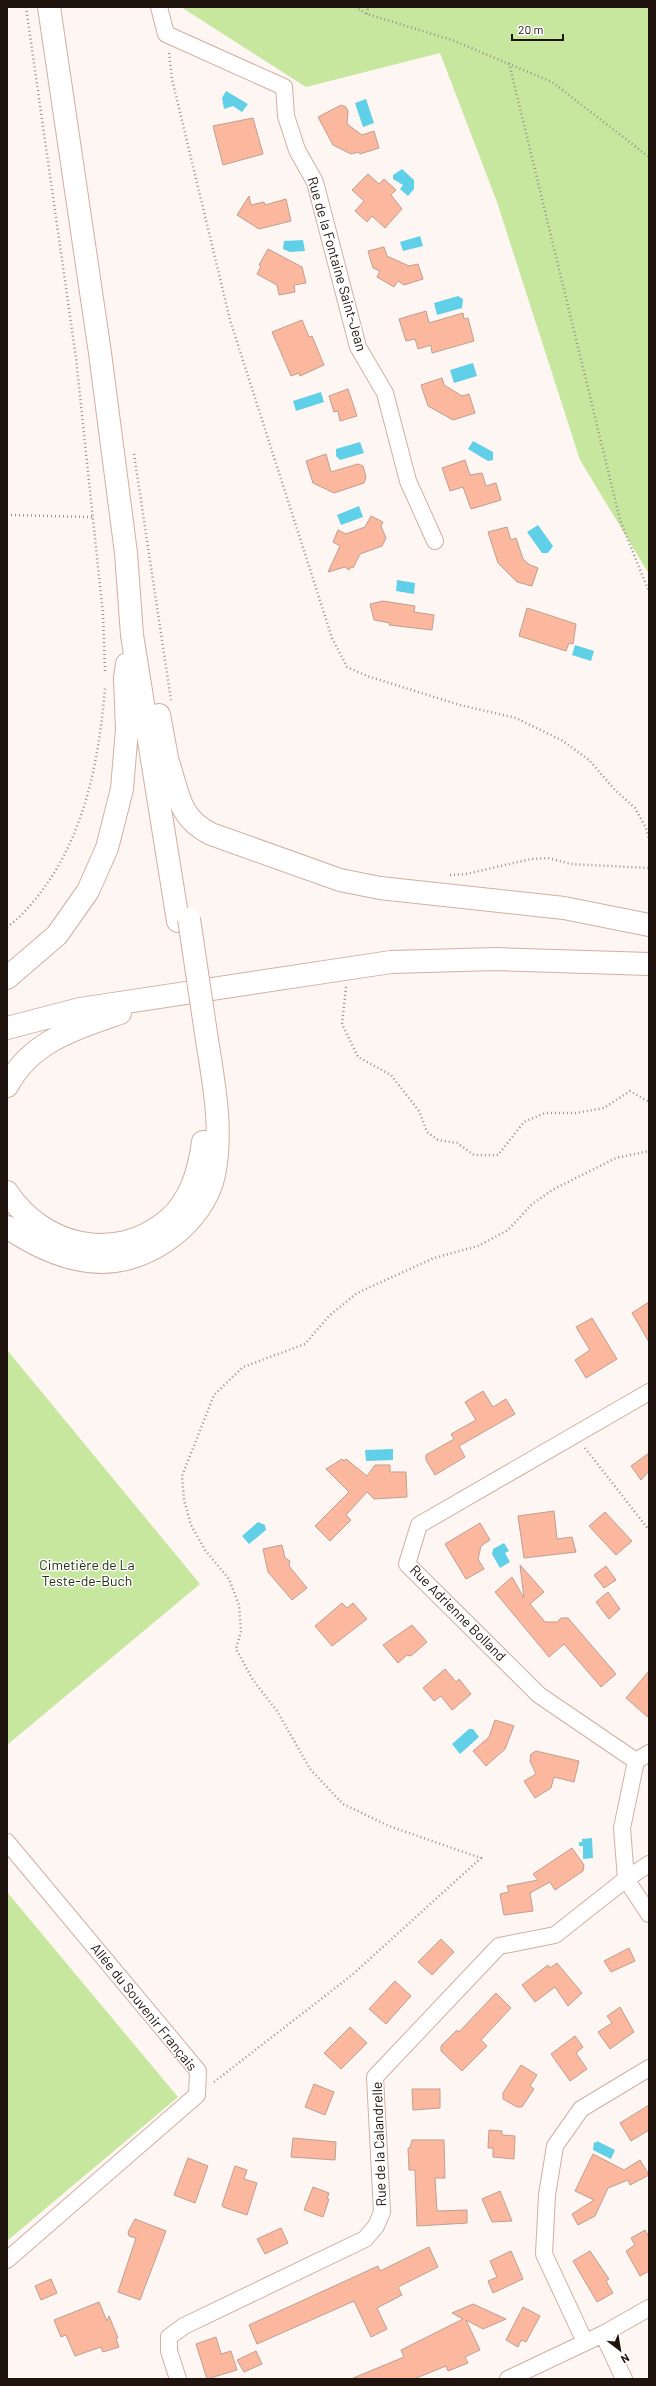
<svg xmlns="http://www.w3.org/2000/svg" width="656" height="2386" font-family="Barlow,sans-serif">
<rect width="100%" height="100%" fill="#fdf6f3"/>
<path fill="#c7e69e" d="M 181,7 L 649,7 L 649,574 L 580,460 L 497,202 L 440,53 L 306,87 Z
M 7,1350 L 200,1584 L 7,1745 Z
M 7,1892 L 178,2097 L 7,2241 Z"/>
<path fill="#5fd0e8" d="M 226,91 L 248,104 L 242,112 L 233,106 L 224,109 L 222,98 Z
M 366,99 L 374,123 L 363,127 L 355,103 Z
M 402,169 L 414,180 L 414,189 L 408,196 L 400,189 L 403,185 L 393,179 L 393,175 Z
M 420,236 L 423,246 L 403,251 L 400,242 Z
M 303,240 L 305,251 L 290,252 L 283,249 L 284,241 Z
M 458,296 L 463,299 L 462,308 L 437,315 L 434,303 Z
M 473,363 L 477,376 L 454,383 L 450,370 Z
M 321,392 L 324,402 L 296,411 L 293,401 Z
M 473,441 L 493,452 L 493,460 L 488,461 L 468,449 Z
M 360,442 L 364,453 L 340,460 L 336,456 L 336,449 Z
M 359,506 L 363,517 L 341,525 L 337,515 Z
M 538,525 L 553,546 L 548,553 L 542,553 L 527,532 Z
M 397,580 L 415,583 L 414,594 L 396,591 Z
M 575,645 L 594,651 L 591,661 L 572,655 Z
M 393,1449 L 393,1460 L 366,1461 L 365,1450 Z
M 258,1522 L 265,1525 L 266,1530 L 249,1544 L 242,1536 Z
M 504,1543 L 509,1551 L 505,1553 L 510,1562 L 500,1568 L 492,1554 L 493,1549 Z
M 469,1729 L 473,1729 L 479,1737 L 460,1754 L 452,1744 Z
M 592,1838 L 593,1858 L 583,1859 L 583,1846 L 579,1846 L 579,1842 L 582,1842 L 582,1839 Z
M 597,2141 L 615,2150 L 611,2159 L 593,2150 L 594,2142 L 596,2143 Z"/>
<path fill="#fbb89e" stroke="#c09e90" d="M 341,105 L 346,107 L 348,111 L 347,124 L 362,135 L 374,131 L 379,148 L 360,154 L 359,152 L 351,154 L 333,145 L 318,117 Z
M 253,118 L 263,154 L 223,165 L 213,126 Z
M 368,174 L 379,184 L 384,179 L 396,190 L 391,195 L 402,209 L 385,228 L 372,216 L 367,222 L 355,211 L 364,201 L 352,190 Z
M 249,196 L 251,205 L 264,202 L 265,205 L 286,199 L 291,221 L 259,229 L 237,215 Z
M 384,247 L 387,256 L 409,266 L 418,264 L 423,279 L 404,285 L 398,281 L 394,287 L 377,277 L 380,271 L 373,268 L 368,251 Z
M 268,249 L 302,267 L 306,283 L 294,285 L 295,292 L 279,295 L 277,285 L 257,274 L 261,266 L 259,265 Z
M 426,311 L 429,323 L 463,313 L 464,319 L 468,318 L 474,341 L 432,353 L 431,345 L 418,349 L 415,339 L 406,341 L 399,319 Z
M 302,320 L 309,337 L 312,336 L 324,365 L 300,376 L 299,373 L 291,376 L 272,332 Z
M 442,378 L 444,385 L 462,396 L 469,394 L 475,413 L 453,420 L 428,406 L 421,385 Z
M 348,389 L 357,416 L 340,421 L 338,411 L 334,412 L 329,396 Z
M 326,454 L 331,472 L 358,464 L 363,466 L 366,477 L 364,483 L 334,493 L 313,483 L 306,461 Z
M 465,460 L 470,475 L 482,473 L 486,486 L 496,483 L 501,500 L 471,509 L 463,487 L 450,491 L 442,468 Z
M 371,516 L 383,522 L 381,526 L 386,538 L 382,546 L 360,554 L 353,568 L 351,567 L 349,570 L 345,567 L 328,572 L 340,546 L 333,542 L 338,530 L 346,534 L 365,527 Z
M 507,527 L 511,540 L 516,538 L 523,559 L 530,565 L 538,568 L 532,586 L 517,582 L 498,563 L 488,532 Z
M 383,601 L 415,606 L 414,612 L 434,615 L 432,630 L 389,625 L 390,623 L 374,620 L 370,604 Z
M 527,608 L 576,624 L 573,644 L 569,643 L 566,651 L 519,636 Z
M 649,1302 L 649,1342 L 632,1313 Z
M 592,1318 L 617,1359 L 586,1378 L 575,1360 L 590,1350 L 576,1327 Z
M 483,1391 L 493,1407 L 506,1399 L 515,1414 L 459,1446 L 465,1457 L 435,1475 L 426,1460 L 426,1455 L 454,1439 L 451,1434 L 476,1420 L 465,1402 Z
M 649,1453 L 649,1471 L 641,1480 L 631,1466 Z
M 342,1459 L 344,1461 L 346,1459 L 367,1476 L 375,1465 L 390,1465 L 390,1472 L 406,1472 L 407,1497 L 374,1499 L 367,1492 L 346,1515 L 351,1520 L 330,1541 L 315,1526 L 349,1492 L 326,1469 Z
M 554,1511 L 557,1539 L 572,1537 L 576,1552 L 524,1558 L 518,1516 Z
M 605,1512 L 632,1541 L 616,1555 L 589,1526 Z
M 480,1523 L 490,1540 L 481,1546 L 478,1559 L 484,1569 L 466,1579 L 445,1544 Z
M 282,1545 L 285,1558 L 290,1561 L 289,1566 L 307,1588 L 292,1600 L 268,1572 L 263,1549 Z
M 520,1565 L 544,1592 L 530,1604 L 545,1622 L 557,1622 L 561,1618 L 568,1618 L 616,1674 L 601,1687 L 564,1644 L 549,1657 L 495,1592 L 512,1577 L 524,1598 Z
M 606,1566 L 616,1580 L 604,1588 L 594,1575 Z
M 608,1592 L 620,1609 L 609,1619 L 596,1602 Z
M 342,1603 L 347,1608 L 353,1603 L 367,1619 L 332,1646 L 315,1626 Z
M 412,1625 L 427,1642 L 411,1656 L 407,1655 L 398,1663 L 383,1645 Z
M 445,1669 L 456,1682 L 459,1679 L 471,1694 L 452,1710 L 441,1696 L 434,1701 L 423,1688 Z
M 649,1671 L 649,1718 L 626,1698 Z
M 495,1720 L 514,1726 L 505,1749 L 486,1766 L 473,1751 L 489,1737 Z
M 536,1751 L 579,1761 L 574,1782 L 554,1777 L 551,1788 L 535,1798 L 524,1781 L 536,1774 L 530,1761 L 531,1754 Z
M 572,1848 L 584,1865 L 583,1871 L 555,1890 L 550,1882 L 530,1893 L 533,1911 L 504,1915 L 500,1894 L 509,1892 L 507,1886 L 538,1880 L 533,1874 Z
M 441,1939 L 454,1952 L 432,1975 L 418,1962 Z
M 629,1948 L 635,1961 L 611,1972 L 604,1961 Z
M 557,1963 L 582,1993 L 568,2006 L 555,1987 L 535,2002 L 522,1985 L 548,1965 L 550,1968 Z
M 395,1981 L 411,1996 L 386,2024 L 369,2009 Z
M 496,1993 L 511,2008 L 481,2040 L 487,2046 L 462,2071 L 441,2051 L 441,2046 L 457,2030 L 459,2032 Z
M 620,2007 L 634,2032 L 610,2049 L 598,2032 L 612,2023 L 607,2016 Z
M 350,2027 L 367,2043 L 341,2069 L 324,2053 Z
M 575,2036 L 583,2047 L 576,2053 L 587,2069 L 570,2081 L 551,2054 Z
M 521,2065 L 537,2075 L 530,2086 L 534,2089 L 522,2107 L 517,2107 L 503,2099 L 503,2093 Z
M 314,2084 L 334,2092 L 325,2115 L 305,2107 Z
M 412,2089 L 440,2089 L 440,2108 L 413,2110 Z
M 649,2105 L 649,2130 L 631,2141 L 620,2123 Z
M 489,2130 L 502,2131 L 502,2135 L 515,2136 L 514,2159 L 493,2157 L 493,2148 L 488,2148 Z
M 293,2138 L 336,2142 L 335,2160 L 291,2157 Z
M 412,2140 L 444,2140 L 445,2178 L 435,2178 L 437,2211 L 467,2210 L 467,2223 L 417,2226 L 415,2170 L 409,2170 L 408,2148 L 410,2148 Z
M 593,2154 L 624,2170 L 640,2160 L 649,2175 L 630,2185 L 628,2180 L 608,2188 L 595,2216 L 578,2225 L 572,2214 L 594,2200 L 575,2191 Z
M 188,2158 L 208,2166 L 195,2203 L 174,2195 Z
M 235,2166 L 247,2170 L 244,2179 L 257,2183 L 247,2215 L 223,2207 L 222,2205 Z
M 313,2187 L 329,2193 L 327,2199 L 329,2199 L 323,2217 L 304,2210 Z
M 500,2191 L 512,2221 L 492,2222 L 482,2199 Z
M 135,2219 L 166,2231 L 140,2300 L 118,2292 L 136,2238 L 129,2236 L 128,2232 Z
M 281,2228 L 288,2243 L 265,2254 L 257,2239 Z
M 645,2230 L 649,2237 L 649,2271 L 640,2276 L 626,2251 L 635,2245 L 631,2238 Z
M 429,2247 L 438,2267 L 398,2287 L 402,2295 L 377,2308 L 387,2329 L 371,2337 L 354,2301 L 257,2344 L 249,2325 L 378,2266 L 380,2271 Z
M 511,2251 L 523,2279 L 493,2293 L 488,2281 L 497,2277 L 490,2261 Z
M 590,2251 L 609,2279 L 606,2281 L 613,2293 L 597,2302 L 573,2261 Z
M 51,2279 L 57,2293 L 41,2300 L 35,2286 Z
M 99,2302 L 107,2321 L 109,2316 L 118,2338 L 116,2339 L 119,2347 L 103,2352 L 101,2347 L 75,2356 L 66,2335 L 61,2337 L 54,2320 Z
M 473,2304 L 506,2319 L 483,2329 L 466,2320 L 480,2350 L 465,2357 L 468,2363 L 448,2371 L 446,2366 L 414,2379 L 351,2379 L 404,2357 L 401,2350 L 463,2319 L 452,2313 Z
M 523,2307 L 540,2316 L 526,2342 L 521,2340 L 518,2347 L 506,2340 Z
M 216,2337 L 221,2354 L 231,2351 L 237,2370 L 207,2379 L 196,2344 Z
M 256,2351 L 262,2364 L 244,2372 L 237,2360 Z"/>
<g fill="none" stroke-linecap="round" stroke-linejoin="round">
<g stroke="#d2afa1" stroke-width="18">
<path id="minor" d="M 159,7 L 166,34 L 284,87 L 286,116 L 297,150 L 315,182 L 358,347 L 385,393 L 408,481 L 435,541
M 649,1753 L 636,1761 L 622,1828 L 626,1879 L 649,1864
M 636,1761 L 539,1695 L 407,1564 L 419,1525 L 649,1392
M 7,1842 L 198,2071 L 197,2095 L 7,2260
M 603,2334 L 624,2379
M 585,2342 L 544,2254 L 547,2195 L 555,2146 L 581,2109 L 649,2068
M 178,2379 L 169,2351 L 169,2337 L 184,2326 L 365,2239 L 376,2226 L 382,2212 L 375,2077 L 499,1946 L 555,1935 L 626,1879 L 649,1914
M 508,2379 L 603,2334 L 649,2308"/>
</g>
<g stroke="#d2afa1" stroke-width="24">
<path id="primary" d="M 49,7 L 100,353 L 126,553 L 132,635 L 178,921
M 159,715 L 171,779
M 169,765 C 179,796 179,818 211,834 L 340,880 L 380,888 L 564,908 L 649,925
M 7,978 L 57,935 L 88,891 L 107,848 L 122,789 L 127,729 L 125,678 L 127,664
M 7,1028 L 80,1009 L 391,962 L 496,959 L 649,964
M 7,1086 C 31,1041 76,1028 120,1013
M 7,1192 C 43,1247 116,1264 168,1220 C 191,1200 199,1171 203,1142
M 7,1227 C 35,1246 67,1262 102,1262 C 150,1262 203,1223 214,1175 C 223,1131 214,1084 207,1040"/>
</g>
<path stroke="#9b928e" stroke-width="2.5" stroke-dasharray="1 3" stroke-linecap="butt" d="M 26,7 L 76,358 L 103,614 L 105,671
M 355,7 L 367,14 L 452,40 L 552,82 L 649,157
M 367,14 L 368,7
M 169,53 L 172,79 L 230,320 L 332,638 L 347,667 L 367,676 L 460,705 L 516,718 L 563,741 L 589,760 L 615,790 L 635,808 L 646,828 L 649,839
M 509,63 L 620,520 L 649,592
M 134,454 L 171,700
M 7,515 L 92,517
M 450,875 L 466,874 L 531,859 L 548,858 L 571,864 L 649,868
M 7,927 C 20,918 32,904 41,892 C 85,834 99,760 105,688
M 346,987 L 342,1024 L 358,1057 L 391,1075 L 419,1111 L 427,1132 L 438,1140 L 457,1143 L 474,1155 L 498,1155 L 524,1122 L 545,1113 L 576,1113 L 604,1108 L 630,1091 L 649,1102
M 585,1448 L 649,1530
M 214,2082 L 352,1975 L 481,1858 L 389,1826 L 343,1804 L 310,1769 L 277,1711 L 253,1680 L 236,1649 L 241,1631 L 239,1605 L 229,1579 L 205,1550 L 191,1525 L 184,1500 L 182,1476 L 214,1395 L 243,1367 L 305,1344 L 329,1316 L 357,1293 L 434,1258 L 478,1246 L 508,1230 L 532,1204 L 554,1189 L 616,1158 L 649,1151"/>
<use href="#minor" stroke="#fff" stroke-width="16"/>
<use href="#primary" stroke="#fff" stroke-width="22"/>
<g stroke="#d2afa1" stroke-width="24" stroke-linecap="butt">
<path id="primary-bridge" d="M 189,919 L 207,1040"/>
</g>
<use href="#primary-bridge" stroke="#fff" stroke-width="22"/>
</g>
<g text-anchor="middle" stroke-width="3" stroke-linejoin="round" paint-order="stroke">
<g font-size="14" fill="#1f130e" stroke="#fff">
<text transform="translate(337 264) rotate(74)" y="5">Rue de la Fontaine Saint-Jean</text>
<text transform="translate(458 1613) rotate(45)" y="5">Rue Adrienne Bolland</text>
<text transform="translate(144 2007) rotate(51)" y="5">Allée du Souvenir Français</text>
<text transform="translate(379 2144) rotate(-92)" y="5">Rue de la Calandrelle</text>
</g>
<g font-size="14" fill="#23300f" stroke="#fff">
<text x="87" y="1570">Cimetière de La<tspan x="87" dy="16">Teste-de-Buch</tspan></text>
</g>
</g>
<rect width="656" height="2386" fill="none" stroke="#1f130e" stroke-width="16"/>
<g transform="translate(620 2350) rotate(149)" stroke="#ffffff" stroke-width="3" paint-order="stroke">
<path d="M0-3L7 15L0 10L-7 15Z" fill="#1f130e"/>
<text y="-6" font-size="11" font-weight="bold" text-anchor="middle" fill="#1f130e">N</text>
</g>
<path d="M512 34v6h51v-6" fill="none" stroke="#1f130e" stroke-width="2"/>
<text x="518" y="34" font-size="12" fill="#1f130e" stroke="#ffffff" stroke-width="3" paint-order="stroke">20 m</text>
</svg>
